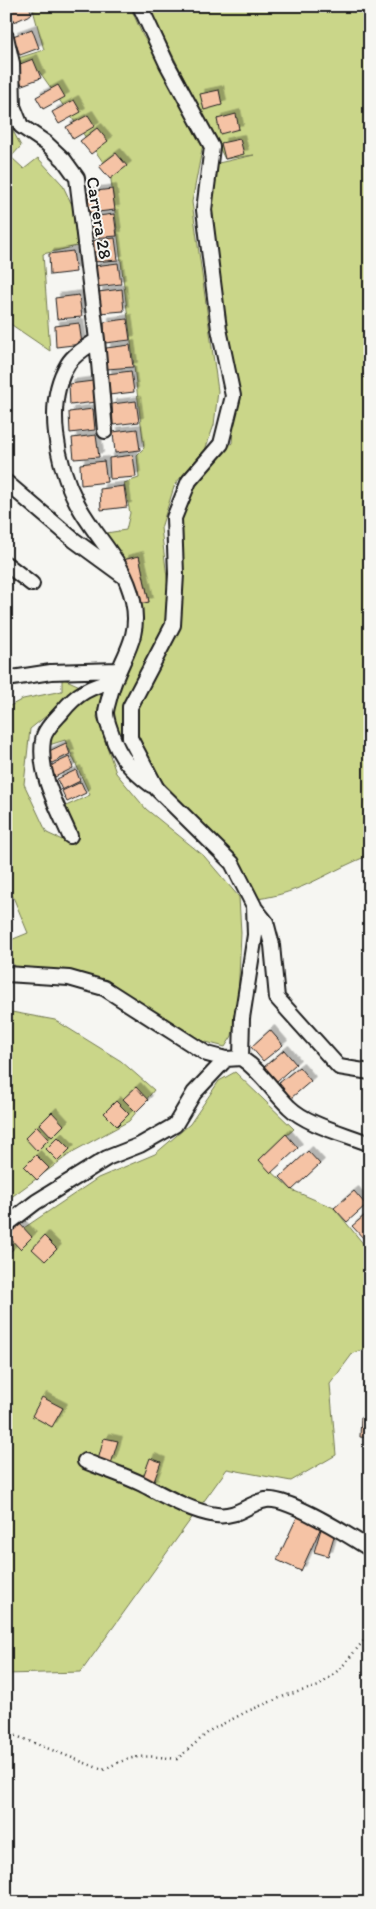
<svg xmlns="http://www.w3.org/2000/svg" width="376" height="1909" font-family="Itim,sans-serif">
<defs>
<filter id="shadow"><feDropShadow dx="4.5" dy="-4.5" stdDeviation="0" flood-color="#0004"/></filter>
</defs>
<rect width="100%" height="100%" fill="#f6f6f2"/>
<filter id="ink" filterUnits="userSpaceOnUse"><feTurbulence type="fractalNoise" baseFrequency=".02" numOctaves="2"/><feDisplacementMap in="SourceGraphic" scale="10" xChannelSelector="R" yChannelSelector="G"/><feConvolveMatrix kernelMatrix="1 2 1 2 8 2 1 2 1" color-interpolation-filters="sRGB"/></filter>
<g filter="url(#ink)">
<path fill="#cad689" stroke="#737952" d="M 32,6 L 130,6 L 143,36 L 169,76 L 203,144 L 192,202 L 218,391 L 214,425 L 205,450 L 175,484 L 161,528 L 168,586 L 166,616 L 158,645 L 129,701 L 145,782 L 124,758 L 112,716 L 116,687 L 127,668 L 141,634 L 139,604 L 149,602 L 139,556 L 123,560 L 106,533 L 126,530 L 130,513 L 124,483 L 139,478 L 137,455 L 144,448 L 110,172 L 39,71 L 17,76 L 18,58 L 44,50 Z
M 148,6 L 370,6 L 370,855 C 328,871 303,893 257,899 L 182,812 L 174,796 L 152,768 L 138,734 L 136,704 L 171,645 L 182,605 L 177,532 L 180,517 L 196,484 L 232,443 L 237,384 L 220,296 L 210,205 L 214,164 L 254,155 L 225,159 Z
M 6,118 L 21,146 L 11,157 L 24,169 L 38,158 L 62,184 L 74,209 L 77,246 L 43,254 L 50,351 L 6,321 Z
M 62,678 L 82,687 L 30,729 L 24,784 L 47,833 L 73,845 L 78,838 L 66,806 L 90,795 L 65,740 L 49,745 L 54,729 L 84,696 L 102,691 L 97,717 L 116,773 L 146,809 L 204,856 L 239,897 L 241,933 L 238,999 L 232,1036 L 225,1047 L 198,1040 L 80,973 L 16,967 L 6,956 L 6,942 L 28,933 L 6,880 L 6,708 L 23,699 L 62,691 Z
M 6,1011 L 55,1020 L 121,1061 L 154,1090 L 129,1121 L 74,1151 L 6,1201 Z
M 235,1072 L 294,1129 L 259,1160 L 292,1190 L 334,1208 L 370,1252 L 370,1347 L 353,1353 L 330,1384 L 336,1455 L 291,1481 L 227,1469 L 81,1672 L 6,1674 L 6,1240 L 98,1178 L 155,1154 L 190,1124 L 219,1081 Z"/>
<path fill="#f5c3a5" stroke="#1c1c1c" filter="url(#shadow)" d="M 8,6 L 29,6 L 32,14 L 14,22 Z
M 32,29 L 39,48 L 20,55 L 13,36 Z
M 33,59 L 41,78 L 22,85 L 15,66 Z
M 58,85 L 65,97 L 43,109 L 36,97 Z
M 219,90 L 222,105 L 204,110 L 200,94 Z
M 74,100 L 81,112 L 59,124 L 52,112 Z
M 236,114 L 239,129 L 220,134 L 217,119 Z
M 88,115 L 95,126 L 73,139 L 66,127 Z
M 97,128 L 108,141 L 91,154 L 80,141 Z
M 240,139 L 244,154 L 225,159 L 221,143 Z
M 116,153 L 127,166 L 110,179 L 99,166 Z
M 112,189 L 115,210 L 89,213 L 88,192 Z
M 114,214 L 117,236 L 92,238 L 90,217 Z
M 115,238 L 118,260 L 93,262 L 91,241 Z
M 73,251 L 76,272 L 50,275 L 49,254 Z
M 118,263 L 121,284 L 95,287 L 94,266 Z
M 122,289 L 124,311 L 99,313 L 98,292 Z
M 79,295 L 82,317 L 57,319 L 55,298 Z
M 127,319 L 130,340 L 105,343 L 104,322 Z
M 79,323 L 82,344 L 56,347 L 55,326 Z
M 130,345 L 133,367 L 107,369 L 106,348 Z
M 131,371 L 134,392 L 109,395 L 107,374 Z
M 93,381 L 96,402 L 70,405 L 69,384 Z
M 136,401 L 139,422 L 113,425 L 112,404 Z
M 93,409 L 95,430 L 70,433 L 69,412 Z
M 137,429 L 140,450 L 115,453 L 113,432 Z
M 96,435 L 99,457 L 74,459 L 72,438 Z
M 133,455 L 136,477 L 110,479 L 109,458 Z
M 104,461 L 107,482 L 81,485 L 80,464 Z
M 124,486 L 127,507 L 101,510 L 100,489 Z
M 139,556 L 149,602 L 139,604 L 131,576 L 123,560 Z
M 66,743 L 70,754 L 52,763 L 47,752 Z
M 69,757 L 73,768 L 55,777 L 50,766 Z
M 76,770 L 80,781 L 62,790 L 57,779 Z
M 81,782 L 86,793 L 67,802 L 62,791 Z
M 270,1030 L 283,1045 L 263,1061 L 251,1047 Z
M 284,1050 L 296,1064 L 277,1081 L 264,1067 Z
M 299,1067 L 311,1081 L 291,1098 L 279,1083 Z
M 136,1087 L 148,1100 L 136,1112 L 123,1099 Z
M 116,1101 L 129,1114 L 117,1126 L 104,1113 Z
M 52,1112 L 64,1125 L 52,1137 L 40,1124 Z
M 37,1126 L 49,1139 L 37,1151 L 25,1138 Z
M 286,1134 L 298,1148 L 271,1173 L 259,1160 Z
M 58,1137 L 70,1149 L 58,1161 L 46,1149 Z
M 308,1151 L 320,1164 L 292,1190 L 280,1177 Z
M 36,1155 L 49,1168 L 37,1180 L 24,1167 Z
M 354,1191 L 366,1205 L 347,1222 L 334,1208 Z
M 370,1211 L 370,1236 L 365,1240 L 352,1226 Z
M 20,1224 L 32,1237 L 20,1249 L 8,1236 Z
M 44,1236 L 57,1249 L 45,1261 L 32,1249 Z
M 6,1242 L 13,1249 L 6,1256 Z
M 42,1397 L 63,1408 L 52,1427 L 32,1416 Z
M 361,1417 L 370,1417 L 370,1438 L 360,1437 Z
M 104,1438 L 118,1441 L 111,1464 L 98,1460 Z
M 150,1458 L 161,1462 L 153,1484 L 142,1480 Z
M 298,1515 L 322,1525 L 301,1571 L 277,1560 Z
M 321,1529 L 335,1533 L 328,1556 L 314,1552 Z"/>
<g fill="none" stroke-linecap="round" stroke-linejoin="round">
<g stroke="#1c1c1c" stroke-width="18">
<path id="minor" d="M 140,6 L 167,64 L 212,147 L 204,210 L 219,329 L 233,396 L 221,444 L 189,481 L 174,518 L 176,574 L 173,625 L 130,707 L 130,738 L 157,789 L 232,863 L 254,906 L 255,935 L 242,1018 L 241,1058
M 6,37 L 12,63 L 13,106 L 21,126 L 46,143 L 64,160 L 77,178 L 97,340 L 105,431
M 97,340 C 87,347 74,354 68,364 C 44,403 57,465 77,503 C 95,538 124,560 133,601 C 142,641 119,659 110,695 C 109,700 106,708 106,713 C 106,720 110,729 112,735 C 119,758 133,771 151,785
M 6,482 L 74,540 L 122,575
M 6,564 L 32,584
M 6,679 L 51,672 L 118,670
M 70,836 C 57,806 38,774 43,740 C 44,730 55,720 62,712 C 77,693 91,686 114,681
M 254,907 L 266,922 L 272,945 L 277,998 L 339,1067 L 370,1072
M 6,974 L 69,978 L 104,988 L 207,1054 L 226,1059 L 241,1058 C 261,1071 272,1091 289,1107 C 307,1125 346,1134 370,1144
M 6,1225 L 36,1202 L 107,1158 L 140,1145 L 175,1125 L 194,1093 L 226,1059
M 85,1461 C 104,1469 124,1475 142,1484 C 165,1496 190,1511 216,1515 C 238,1518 248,1503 266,1500 C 288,1497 350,1536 370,1549"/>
</g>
<path stroke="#1c1c1c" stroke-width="2.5" stroke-dasharray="1 4" stroke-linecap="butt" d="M 6,1732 L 103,1770 C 133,1754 143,1755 177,1759 L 211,1730 L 248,1711 L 287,1695 L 319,1686 L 341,1668 L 370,1633"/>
<use href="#minor" stroke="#f6f6f2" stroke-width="14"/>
</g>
</g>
<g text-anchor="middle" stroke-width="4" stroke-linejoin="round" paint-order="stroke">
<g font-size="18" fill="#1c1c1c" stroke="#f6f6f2">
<text transform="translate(99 218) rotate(81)" y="6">Carrera 28</text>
</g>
</g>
<rect width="376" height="1909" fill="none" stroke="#f6f6f2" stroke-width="25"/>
<rect x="12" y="12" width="351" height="1884" fill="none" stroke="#1c1c1c" stroke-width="2" filter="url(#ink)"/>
</svg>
